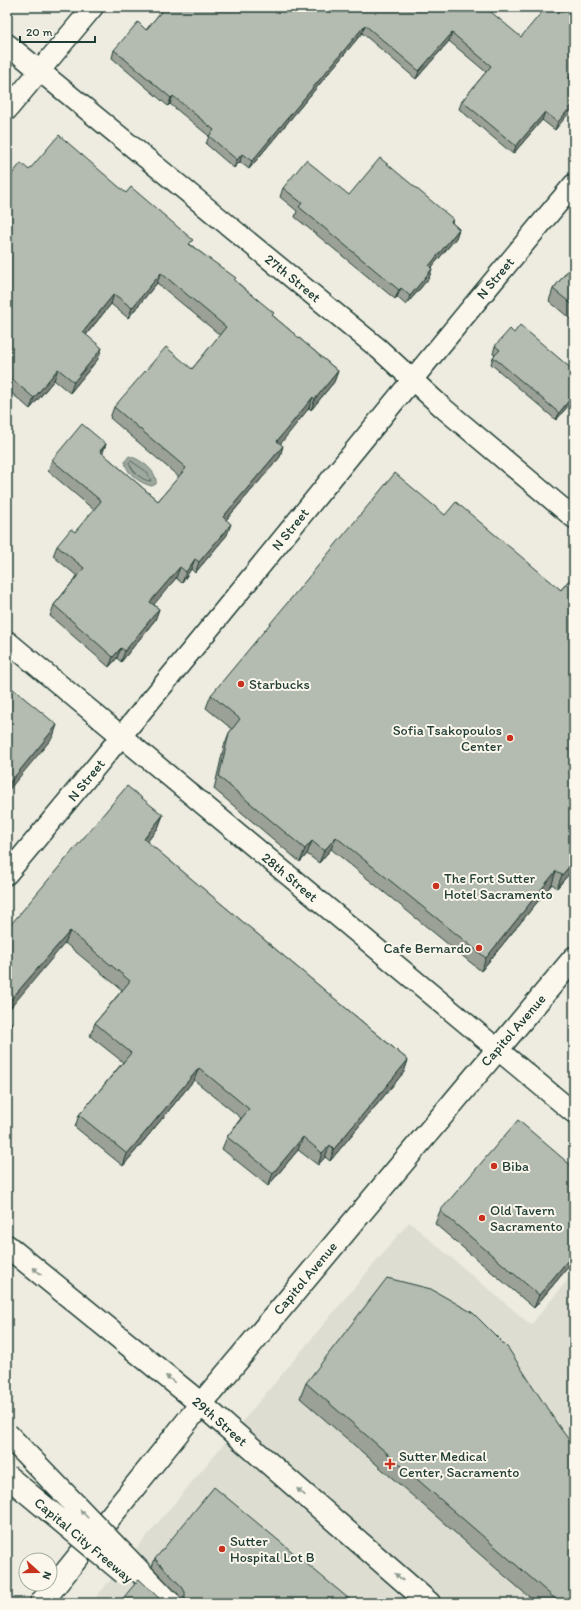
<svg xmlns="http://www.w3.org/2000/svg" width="581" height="1610" font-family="Itim,sans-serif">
<rect width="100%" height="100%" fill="#eeece1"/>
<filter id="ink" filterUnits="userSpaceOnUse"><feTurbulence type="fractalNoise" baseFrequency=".025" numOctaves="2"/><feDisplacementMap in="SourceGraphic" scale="8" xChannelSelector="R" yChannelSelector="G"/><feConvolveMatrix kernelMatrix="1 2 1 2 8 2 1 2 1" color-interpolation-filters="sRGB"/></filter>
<g filter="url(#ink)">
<path fill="#ddddd2" d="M 409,1222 L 531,1325 L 574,1272 L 574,1603 L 91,1603 Z"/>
<path fill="#9fa89f" stroke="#6c7d74" d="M 129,456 C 140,459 158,471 156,484 L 152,486 C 141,484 125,473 125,461 Z"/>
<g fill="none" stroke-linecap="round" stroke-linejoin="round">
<path stroke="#52685f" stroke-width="1" d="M 131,461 L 147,472 L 151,481 C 142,481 132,471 129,463 Z"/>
<g stroke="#1f3d34" stroke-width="23">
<path id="minor" d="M 7,44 L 379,349 L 442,407 L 574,518
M 7,110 L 93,7
M 7,641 L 574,1113
M 7,874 C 198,646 383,412 574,184"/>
</g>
<g stroke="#1f3d34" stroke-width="25">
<path id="tertiary" d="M 201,1404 L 574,958"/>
</g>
<g stroke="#1f3d34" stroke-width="25">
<path id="primary" d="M 7,1246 L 201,1404 L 429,1603
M 41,1603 L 201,1404"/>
</g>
<use href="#minor" stroke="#fbf7ec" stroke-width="20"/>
<use href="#tertiary" stroke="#fbf7ec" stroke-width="22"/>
<use href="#primary" stroke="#fbf7ec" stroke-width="22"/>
<g stroke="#1f3d34" stroke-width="25" stroke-linecap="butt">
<path id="motorway-bridge" d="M 7,1434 L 170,1603
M 7,1476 L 124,1573"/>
</g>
<use href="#motorway-bridge" stroke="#fbf7ec" stroke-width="22"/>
</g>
<path fill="#9ba197" stroke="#1f3d34" d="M 165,7 L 521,37 L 561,13 L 574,7 L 574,76 L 571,79 L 574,82 L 555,130 L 542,120 L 513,154 L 459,109 L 462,101 L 486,72 L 449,41 L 416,79 L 362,33 L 249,169 L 240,162 L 234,168 L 206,144 L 209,136 L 170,104 L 168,106 L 112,58 L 114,50 L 146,30 Z
M 29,170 L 126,193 L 191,245 L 235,280 L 273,316 L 338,371 L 334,382 L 311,410 L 309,408 L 280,443 L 280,457 L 226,520 L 227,535 L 195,573 L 191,569 L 182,583 L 176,578 L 153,604 L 159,609 L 155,620 L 121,662 L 117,658 L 109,667 L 50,616 L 54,605 L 77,576 L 53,556 L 57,546 L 75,532 L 94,510 L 48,471 L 52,460 L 106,444 L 102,453 L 158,501 L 179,477 L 110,418 L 114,407 L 192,369 L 220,335 L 157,283 L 128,318 L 111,304 L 86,335 L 98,359 L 70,393 L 54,380 L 30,409 L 7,389 L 7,180 Z
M 283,188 L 349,195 L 453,219 L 452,223 L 459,229 L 456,238 L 431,268 L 429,278 L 406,305 L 397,297 L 395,299 L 295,217 L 297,211 L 280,197 Z
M 574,263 L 574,322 L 549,301 L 553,289 Z
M 514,333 L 574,371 L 574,399 L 556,420 L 491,364 L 493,357 L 495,355 L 493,354 L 495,346 Z
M 445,515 L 561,590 L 574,574 L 574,868 L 557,888 L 552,884 L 481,971 L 331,849 L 319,863 L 307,854 L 300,862 L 214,789 L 224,746 L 229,733 L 232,729 L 206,708 L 211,695 Z
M 163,815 L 158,828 L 147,842 L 408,1060 L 404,1072 L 330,1161 L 325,1157 L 318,1165 L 298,1150 L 268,1186 L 222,1149 L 227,1137 L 241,1118 L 194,1080 L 123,1166 L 75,1127 L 79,1115 L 123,1062 L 90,1036 L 95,1023 L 122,990 L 65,943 L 7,929 Z
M 574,1168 L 574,1260 L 534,1308 L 435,1224 L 440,1211 Z
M 306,1383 L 558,1425 L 574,1603 L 536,1603 L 300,1398 Z
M 155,1559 L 354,1603 L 182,1603 L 182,1600 L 179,1595 L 152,1567 Z"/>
<path fill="#7e837b" stroke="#1f3d34" d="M 365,25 L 362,33 L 249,169 L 252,161 Z
M 452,33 L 449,41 L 416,79 L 419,71 Z
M 574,72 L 574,76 L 566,86 L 569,78 Z
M 173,96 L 170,104 L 168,106 L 171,98 Z
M 574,103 L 574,107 L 555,130 L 558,122 Z
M 545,112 L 542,120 L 513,154 L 516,146 Z
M 242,154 L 240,162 L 234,168 L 237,160 Z
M 459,229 L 456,238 L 425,275 L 429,266 Z
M 432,269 L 429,278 L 406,305 L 410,296 Z
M 161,273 L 157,283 L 128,318 L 132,308 Z
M 401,288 L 397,297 L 395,299 L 399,290 Z
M 114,294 L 111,304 L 79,343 L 83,332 Z
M 102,348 L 98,359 L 70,393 L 74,382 Z
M 58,369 L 54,380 L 30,409 L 34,398 Z
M 338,371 L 334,382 L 311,410 L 315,399 Z
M 574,394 L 574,399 L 556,420 L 559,413 Z
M 313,397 L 309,408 L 274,452 L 277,441 Z
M 106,444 L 102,455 L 100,451 Z
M 283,446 L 280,457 L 219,528 L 223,517 Z
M 231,524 L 227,535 L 195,573 L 199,562 Z
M 195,559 L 191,569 L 182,583 L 186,572 Z
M 180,567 L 176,578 L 147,613 L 150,602 Z
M 159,609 L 155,620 L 121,662 L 125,651 Z
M 121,648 L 117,658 L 109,667 L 113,657 Z
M 57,725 L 53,737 L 7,792 L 7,786 Z
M 163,815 L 158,828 L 140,851 L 144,839 Z
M 336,837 L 331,849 L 319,863 L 324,851 Z
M 312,841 L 307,854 L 300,862 L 305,849 Z
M 574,861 L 574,868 L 557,888 L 562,875 Z
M 556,871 L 552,884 L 481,971 L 486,958 Z
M 70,931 L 65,943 L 7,1012 L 7,1004 Z
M 12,1023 L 7,1035 L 7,1028 Z
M 408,1060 L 404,1072 L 330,1161 L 334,1149 Z
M 199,1068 L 194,1080 L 123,1166 L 127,1154 Z
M 303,1137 L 298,1150 L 268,1186 L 273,1173 Z
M 330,1145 L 325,1157 L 318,1165 L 322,1153 Z
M 574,1253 L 574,1260 L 534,1308 L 539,1295 Z"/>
<path fill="#b4bbb0" stroke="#1f3d34" d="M 165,7 L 485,7 L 521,37 L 546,7 L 554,7 L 561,13 L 565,7 L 574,7 L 574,72 L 569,78 L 574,82 L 574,103 L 558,122 L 545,112 L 516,146 L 462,101 L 491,66 L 452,33 L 419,71 L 365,25 L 252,161 L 242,154 L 237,160 L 209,136 L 214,130 L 173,96 L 171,98 L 114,50 L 138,22 L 146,30 Z
M 59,135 L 126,193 L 131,187 L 193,240 L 189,244 L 236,278 L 234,280 L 274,313 L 272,315 L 338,371 L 315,399 L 313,397 L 277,441 L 283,446 L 223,517 L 231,524 L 199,562 L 195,559 L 186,572 L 180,567 L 150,602 L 159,609 L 125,651 L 121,648 L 113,657 L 54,605 L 84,568 L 57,546 L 71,529 L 75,532 L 101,501 L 52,460 L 82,424 L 106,444 L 100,451 L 158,501 L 186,468 L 114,407 L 166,347 L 192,369 L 226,327 L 161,273 L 132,308 L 114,294 L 83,332 L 102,348 L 74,382 L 58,369 L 34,398 L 7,375 L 7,180 L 21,163 L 29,170 Z
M 380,158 L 453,219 L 451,222 L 459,229 L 429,266 L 432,269 L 410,296 L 401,288 L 399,290 L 299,207 L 302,203 L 283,188 L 306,160 L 349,195 Z
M 574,263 L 574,306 L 553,289 Z
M 520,325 L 574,371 L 574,394 L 559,413 L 493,357 L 500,350 L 495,346 L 510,329 L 514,333 Z
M 395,473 L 445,515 L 456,502 L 561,590 L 574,574 L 574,861 L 562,875 L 556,871 L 486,958 L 336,837 L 324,851 L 312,841 L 305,849 L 219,777 L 229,733 L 240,719 L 211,695 Z
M 7,684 L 57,725 L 7,786 Z
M 127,786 L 163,815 L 144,839 L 408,1060 L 334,1149 L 330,1145 L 322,1153 L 303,1137 L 273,1173 L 227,1137 L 249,1109 L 199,1068 L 127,1154 L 79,1115 L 131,1053 L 95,1023 L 130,981 L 70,931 L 7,1004 L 7,929 Z
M 7,1019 L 12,1023 L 7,1028 Z
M 518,1120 L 574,1168 L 574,1253 L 539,1295 L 440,1211 Z
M 387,1278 L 431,1289 L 473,1313 L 508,1348 L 558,1425 L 574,1447 L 574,1603 L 560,1603 L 306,1383 Z
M 214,1487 L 354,1603 L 182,1603 L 185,1599 L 185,1592 L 182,1587 L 155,1559 Z
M 139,1579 L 164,1603 L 119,1603 Z"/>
<defs><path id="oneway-solid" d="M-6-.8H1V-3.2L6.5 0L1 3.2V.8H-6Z"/></defs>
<g fill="#8d9a90">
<use href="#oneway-solid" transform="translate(37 1271) rotate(-140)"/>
<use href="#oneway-solid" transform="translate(170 1379) rotate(-142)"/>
<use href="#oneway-solid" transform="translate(301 1492) rotate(-139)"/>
<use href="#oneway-solid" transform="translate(84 1514) rotate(-134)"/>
<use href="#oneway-solid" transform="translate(399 1577) rotate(-139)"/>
</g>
</g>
<g fill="#c8321e" stroke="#fbf7ec" stroke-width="1.5">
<circle cx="241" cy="684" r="4"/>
<circle cx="510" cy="738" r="4"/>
<circle cx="436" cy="886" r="4"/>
<circle cx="479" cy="948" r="4"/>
<circle cx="494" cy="1166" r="4"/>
<circle cx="482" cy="1218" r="4"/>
<path d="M388 1458h4v4h4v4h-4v4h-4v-4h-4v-4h4z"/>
<circle cx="222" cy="1549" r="4"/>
</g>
<g text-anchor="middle" stroke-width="4" stroke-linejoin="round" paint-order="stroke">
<g font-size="14" fill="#1f3d34" stroke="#fbf7ec">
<text transform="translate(293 278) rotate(39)" y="5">27th Street</text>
<text transform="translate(495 278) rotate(-50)" y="5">N Street</text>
<text transform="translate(290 529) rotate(-51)" y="5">N Street</text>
<text transform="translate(86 780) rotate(-51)" y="5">N Street</text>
<text transform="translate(290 877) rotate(40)" y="5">28th Street</text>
<text transform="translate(513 1030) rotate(-49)" y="5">Capitol Avenue</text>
<text transform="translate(305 1278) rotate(-50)" y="5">Capitol Avenue</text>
<text transform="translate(220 1421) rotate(41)" y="5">29th Street</text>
<text transform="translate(84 1540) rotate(40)" y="5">Capital City Freeway</text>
</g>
<g font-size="14" fill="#1f3d34" stroke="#fbf7ec" text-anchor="start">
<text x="249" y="689">Starbucks</text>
<text x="502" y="735" text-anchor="end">Sofia Tsakopoulos<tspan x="502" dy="16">Center</tspan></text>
<text x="444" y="883">The Fort Sutter<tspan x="444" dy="16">Hotel Sacramento</tspan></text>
<text x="471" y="953" text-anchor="end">Cafe Bernardo</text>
<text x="502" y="1171">Biba</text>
<text x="490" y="1215">Old Tavern<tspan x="490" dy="16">Sacramento</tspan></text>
<text x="399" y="1461">Sutter Medical<tspan x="399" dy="16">Center, Sacramento</tspan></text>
<text x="230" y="1546">Sutter<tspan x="230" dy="16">Hospital Lot B</tspan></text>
</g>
</g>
<rect width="581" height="1610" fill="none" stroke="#fbf7ec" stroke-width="24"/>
<rect x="12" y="12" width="557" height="1586" fill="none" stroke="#1f3d34" stroke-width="1.5" filter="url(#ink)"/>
<g transform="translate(38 1572) rotate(111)"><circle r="19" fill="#fbf7ec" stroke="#a3ada2"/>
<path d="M0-3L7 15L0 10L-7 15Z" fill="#c8321e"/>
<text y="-6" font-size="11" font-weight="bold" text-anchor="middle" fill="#1f3d34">N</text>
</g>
<path d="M20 36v6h75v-6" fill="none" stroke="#1f3d34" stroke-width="2"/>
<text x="26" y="36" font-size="12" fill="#1f3d34" stroke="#fbf7ec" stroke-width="3" paint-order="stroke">20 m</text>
</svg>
